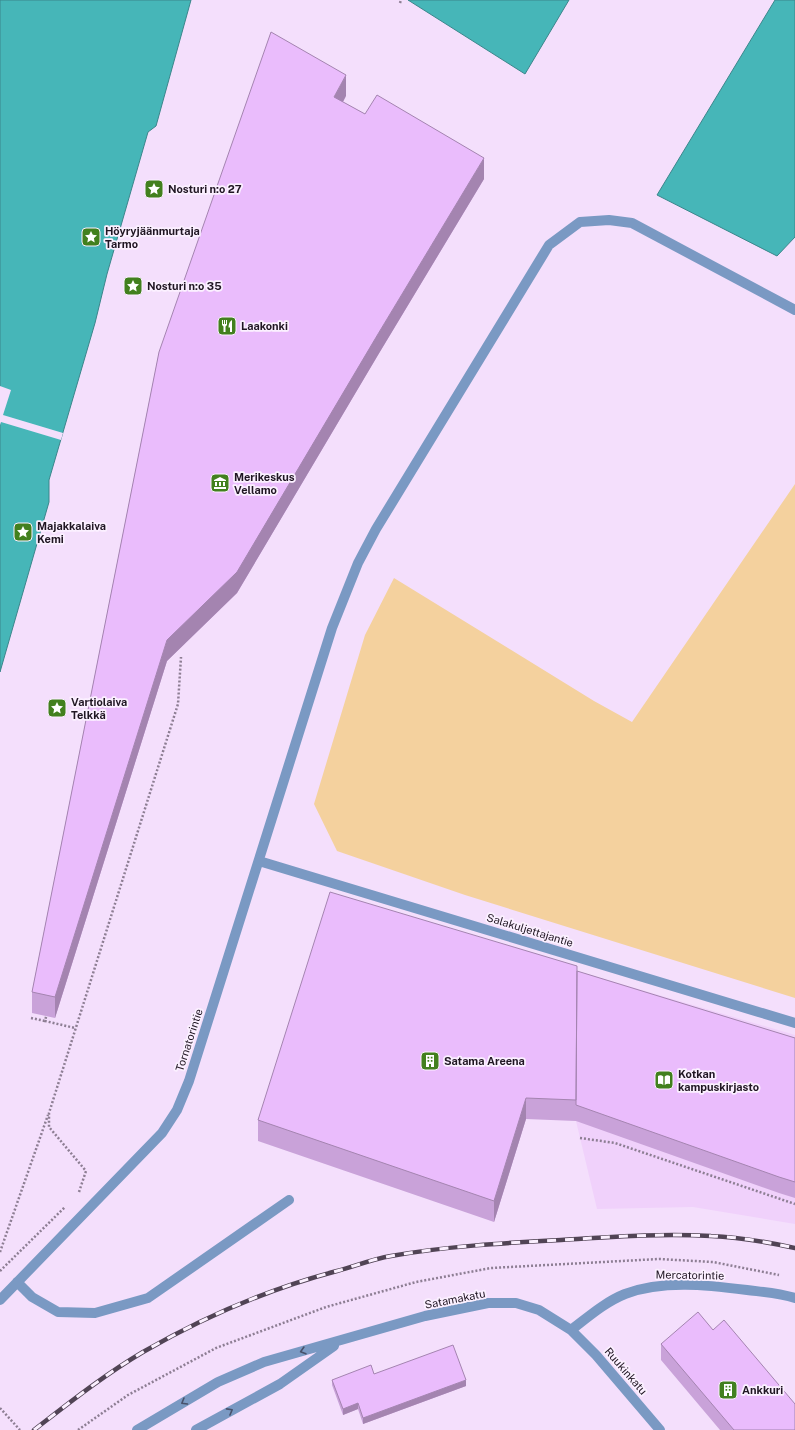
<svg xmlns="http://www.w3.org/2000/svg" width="795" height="1430" font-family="'Public Sans',sans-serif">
<rect width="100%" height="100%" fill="#f4dffc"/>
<path fill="#f0d1fb" d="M 577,971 L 795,1035 L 795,1224 L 693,1207 L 597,1209 L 576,1121 Z"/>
<path fill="#f4d19e" d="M 795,484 L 795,998 L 465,895 L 337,851 L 314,804 L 365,635 L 394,578 L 594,701 L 632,722 Z"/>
<path fill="#46b6b8" stroke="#3b868b" d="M 0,0 L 191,0 L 156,126 L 148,132 L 107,274 L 95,323 L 49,480 L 49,502 L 0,672 Z
M 408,0 L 569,0 L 525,74 Z
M 775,0 L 795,0 L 795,237 L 777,256 L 657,195 Z"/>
<path fill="#f4dffc" d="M 0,386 L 11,390 L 3,415 L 63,433 L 61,440 L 1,422 L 0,425 Z"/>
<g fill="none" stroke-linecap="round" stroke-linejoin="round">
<path stroke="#8d7e93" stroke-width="2.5" stroke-dasharray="2 2" stroke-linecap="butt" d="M 400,3 L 401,0
M 47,1013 L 45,1021 L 75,1028
M 31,1018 L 45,1021
M 580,1138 L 615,1143 L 795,1204
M 79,1192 L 86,1171 L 49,1127 L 49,1113 L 178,704 L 181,657
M 0,1252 L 48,1115
M 0,1271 L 65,1207
M 0,1408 L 20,1430
M 78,1430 L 128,1395 L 216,1348 L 326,1307 L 416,1282 L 491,1268 L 659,1259 L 713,1262 L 779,1275"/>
<path stroke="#7a99c3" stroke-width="10" d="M 259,861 L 795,1023
M 17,1282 L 32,1297 L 58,1312 L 95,1313 L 148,1298 L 289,1200
M 0,1300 L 162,1133 L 177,1110 L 189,1081 L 332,628 L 358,563 L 376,529 L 549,245 L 580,222 L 609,220 L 632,223 L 795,310
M 571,1330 C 588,1317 605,1302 625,1294 C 663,1280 707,1285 747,1290 C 763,1292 779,1293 795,1298
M 137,1430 L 218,1382 L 264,1362 L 425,1316 L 488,1303 L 516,1303 L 539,1310 L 571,1330 L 596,1355 L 660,1430
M 196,1430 L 280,1384 L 334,1346"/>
<g stroke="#514455" stroke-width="4.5">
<path id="rail" d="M 34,1430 C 69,1403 104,1375 143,1352 C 204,1317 268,1289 337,1271 C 355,1266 373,1259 391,1256 C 448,1246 504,1243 561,1240 C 610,1237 661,1233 711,1236 C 739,1237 767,1242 795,1248"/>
</g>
<use href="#rail" stroke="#fbf0ff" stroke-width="3" stroke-dasharray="9" stroke-linecap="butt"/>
</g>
<path fill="#c9a2d9" d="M 346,96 L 343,102 L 484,179 L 378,355 L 237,593 L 167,661 L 55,1018 L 32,1013 L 32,992 L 159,352 Z
M 577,973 L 795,1038 L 795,1198 L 779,1193 L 576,1121 L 576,1119 L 576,1121 L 526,1119 L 494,1222 L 258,1141 L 258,1120 Z
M 713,1330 L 795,1430 L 720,1430 L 661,1360 L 661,1344 Z
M 374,1374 L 466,1386 L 363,1424 L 358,1409 L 343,1415 L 332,1385 L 332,1380 Z"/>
<path fill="#a484b0" d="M 346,75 L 346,96 L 334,118 L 334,97 Z
M 484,158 L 484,179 L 378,355 L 237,593 L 167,661 L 55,1018 L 55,997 L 167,640 L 378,334 Z
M 526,1098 L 526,1119 L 494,1222 L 494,1201 Z
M 466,1380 L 466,1386 L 363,1424 L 363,1418 Z
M 358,1403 L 358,1409 L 343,1415 L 343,1409 Z"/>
<path fill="#eabcfc" stroke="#a484b0" d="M 271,32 L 346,75 L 334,97 L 365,114 L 377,95 L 484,158 L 378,334 L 237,572 L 167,640 L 55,997 L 32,992 L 159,352 Z
M 330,892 L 577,966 L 576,1100 L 526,1098 L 494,1201 L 258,1120 Z
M 577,971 L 795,1038 L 795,1182 L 779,1177 L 576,1105 Z
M 698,1312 L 713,1330 L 724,1320 L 795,1404 L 795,1430 L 734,1430 L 661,1344 Z
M 453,1345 L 466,1380 L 363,1418 L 358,1403 L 343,1409 L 332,1380 L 371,1365 L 374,1374 Z"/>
<defs><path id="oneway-chevron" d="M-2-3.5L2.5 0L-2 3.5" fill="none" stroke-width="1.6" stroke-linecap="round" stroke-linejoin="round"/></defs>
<g stroke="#48516b">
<use href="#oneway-chevron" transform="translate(303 1351) rotate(164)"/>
<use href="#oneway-chevron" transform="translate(184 1402) rotate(150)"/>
<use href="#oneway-chevron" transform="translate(230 1411) rotate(-29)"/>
</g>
<defs>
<g id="sight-square" transform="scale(1)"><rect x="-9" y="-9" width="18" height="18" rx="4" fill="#42801e" stroke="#fbf0ff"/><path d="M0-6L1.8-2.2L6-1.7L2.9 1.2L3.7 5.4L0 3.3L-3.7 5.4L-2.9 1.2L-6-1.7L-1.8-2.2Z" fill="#fff"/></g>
<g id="restaurant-square" transform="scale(1)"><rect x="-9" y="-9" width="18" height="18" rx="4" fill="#42801e" stroke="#fbf0ff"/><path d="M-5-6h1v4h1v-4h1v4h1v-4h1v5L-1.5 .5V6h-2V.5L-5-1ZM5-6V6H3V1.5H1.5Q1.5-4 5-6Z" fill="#fff"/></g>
<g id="museum-square" transform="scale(1)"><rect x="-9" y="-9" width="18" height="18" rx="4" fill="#42801e" stroke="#fbf0ff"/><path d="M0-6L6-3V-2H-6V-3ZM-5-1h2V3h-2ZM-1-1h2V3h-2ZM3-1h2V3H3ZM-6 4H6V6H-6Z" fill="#fff"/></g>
<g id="building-square" transform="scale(1)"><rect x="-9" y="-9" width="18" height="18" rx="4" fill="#42801e" stroke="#fbf0ff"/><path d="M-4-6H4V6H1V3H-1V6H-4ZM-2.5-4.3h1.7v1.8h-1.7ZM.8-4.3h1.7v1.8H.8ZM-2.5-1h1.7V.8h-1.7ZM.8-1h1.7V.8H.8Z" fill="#fff"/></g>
<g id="library-square" transform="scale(1)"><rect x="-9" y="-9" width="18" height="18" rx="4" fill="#42801e" stroke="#fbf0ff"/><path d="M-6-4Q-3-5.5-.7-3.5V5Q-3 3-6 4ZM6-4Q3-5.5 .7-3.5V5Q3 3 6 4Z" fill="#fff"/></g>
</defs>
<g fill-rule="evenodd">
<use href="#sight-square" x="154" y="189"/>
<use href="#sight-square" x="91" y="237"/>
<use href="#sight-square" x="133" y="286"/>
<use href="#restaurant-square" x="227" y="326"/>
<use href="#museum-square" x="220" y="483"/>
<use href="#sight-square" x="23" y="532"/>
<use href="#sight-square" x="57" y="708"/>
<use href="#building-square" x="430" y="1061"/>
<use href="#library-square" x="664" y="1080"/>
<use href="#building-square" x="728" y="1390"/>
</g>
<g text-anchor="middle" stroke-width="3.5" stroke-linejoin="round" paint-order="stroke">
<g font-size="11" font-weight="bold" fill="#201623" stroke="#fbf0ff" text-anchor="start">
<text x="168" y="193">Nosturi n:o 27</text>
<text x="105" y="235">Höyryjäänmurtaja<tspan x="105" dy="13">Tarmo</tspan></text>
<text x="147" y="290">Nosturi n:o 35</text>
<text x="241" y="330">Laakonki</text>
<text x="234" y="481">Merikeskus<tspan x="234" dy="13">Vellamo</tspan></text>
<text x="37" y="530">Majakkalaiva<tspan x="37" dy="13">Kemi</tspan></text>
<text x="71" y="706">Vartiolaiva<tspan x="71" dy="13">Telkkä</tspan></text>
<text x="444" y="1065">Satama Areena</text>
<text x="678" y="1078">Kotkan<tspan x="678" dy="13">kampuskirjasto</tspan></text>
<text x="742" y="1394">Ankkuri</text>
</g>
<g font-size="11" fill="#201623" stroke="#fbf0ff">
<text transform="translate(530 930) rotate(17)" y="4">Salakuljettajantie</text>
<text transform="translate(189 1040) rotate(-72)" y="4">Tornatorintie</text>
<text transform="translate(690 1275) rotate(1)" y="4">Mercatorintie</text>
<text transform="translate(455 1299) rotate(-11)" y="4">Satamakatu</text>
<text transform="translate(626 1371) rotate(49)" y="4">Ruukinkatu</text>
</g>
</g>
</svg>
